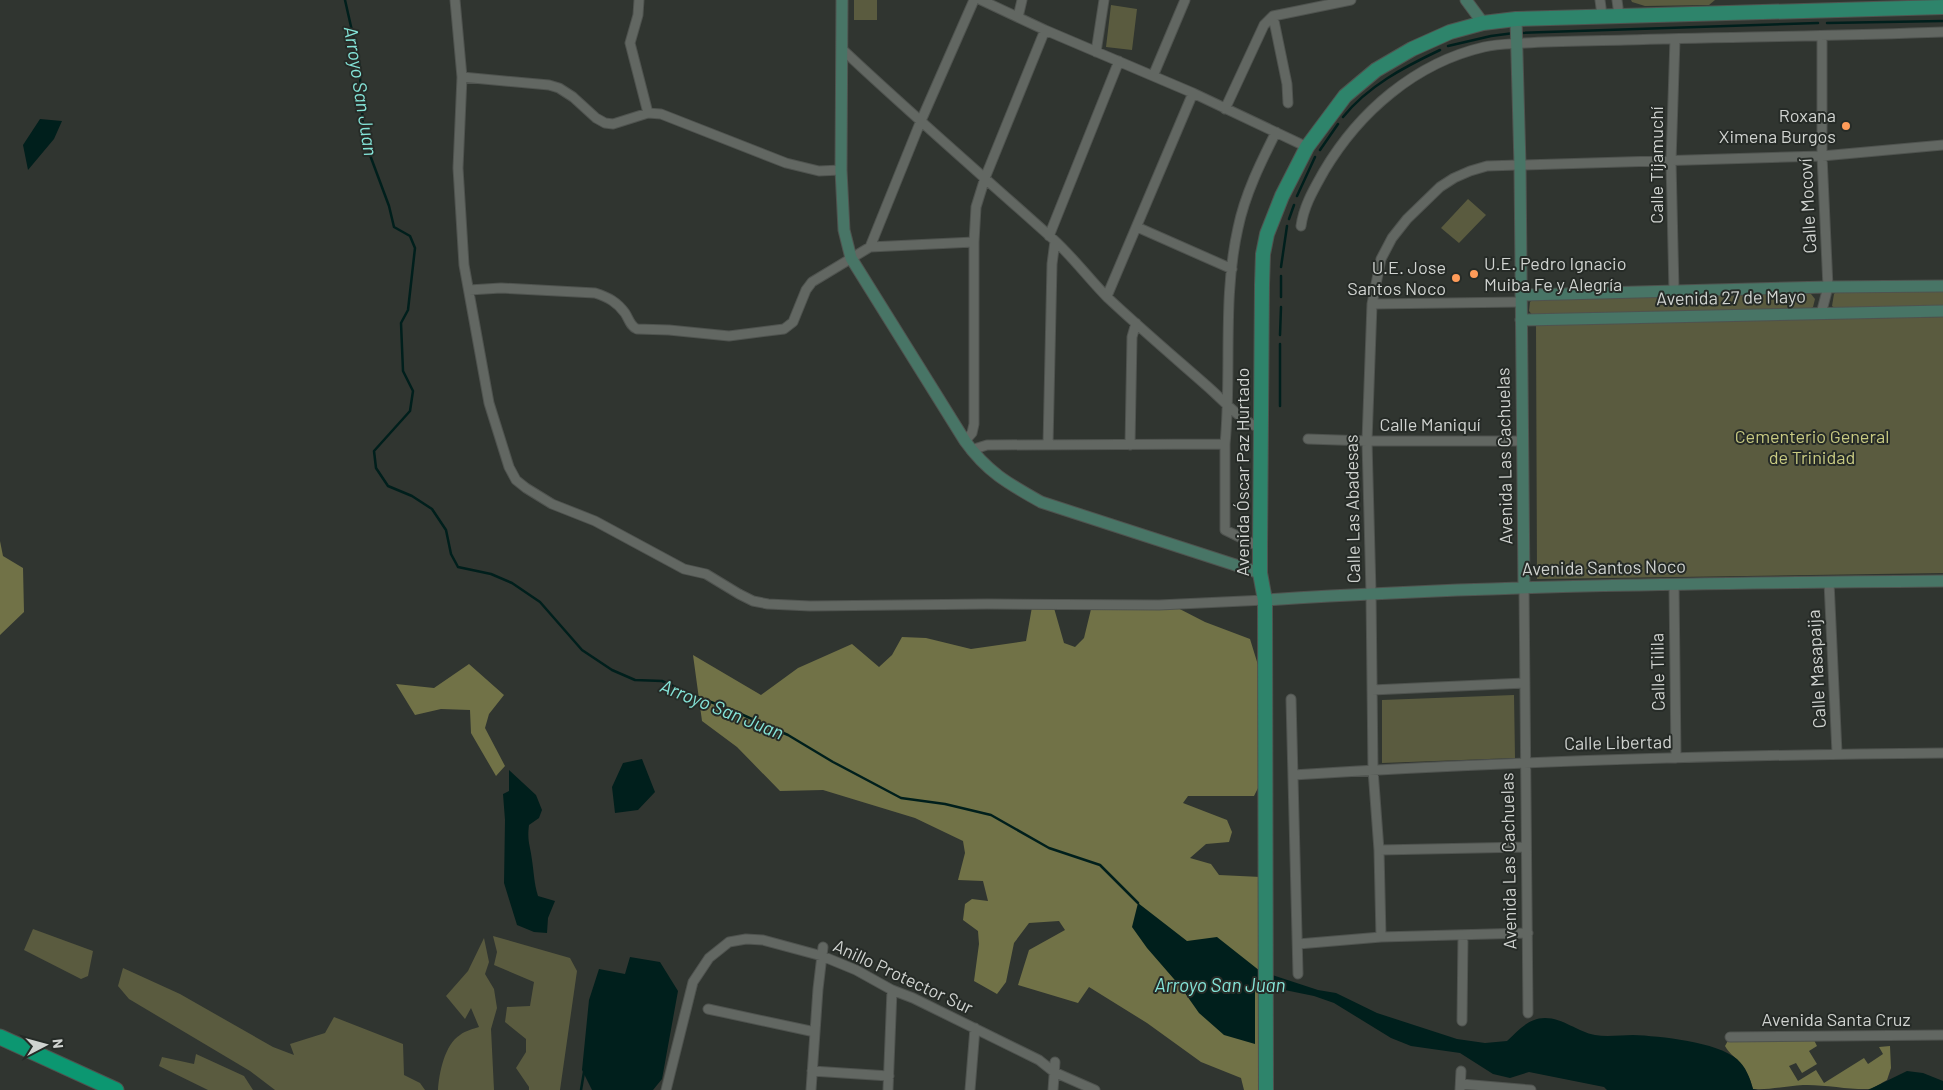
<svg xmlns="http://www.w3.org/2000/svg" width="1943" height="1090" font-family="Barlow,sans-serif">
<rect width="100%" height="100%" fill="#303530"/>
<path fill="#5a5b3f" d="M 854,0 L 877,0 L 877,20 L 854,20 Z
M 1631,0 L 1715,0 L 1709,5 L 1645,6 L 1632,2 Z
M 1111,5 L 1137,9 L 1132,50 L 1106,47 Z
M 1468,199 L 1486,215 L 1459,243 L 1441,228 Z
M 1943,289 L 1943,308 L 1836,309 L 1832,306 L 1834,294 L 1837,291 Z
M 1811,294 L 1815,299 L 1813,307 L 1808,310 L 1533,316 L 1529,311 L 1530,302 L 1533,299 Z
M 1943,317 L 1943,573 L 1537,579 L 1536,325 Z
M 1514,695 L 1515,758 L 1382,763 L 1382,700 Z
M 33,929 L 93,951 L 88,976 L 81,979 L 24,950 Z
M 493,936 L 570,958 L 577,971 L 560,1090 L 529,1090 L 529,1087 L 516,1068 L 526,1052 L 526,1039 L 505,1022 L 507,1007 L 530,1006 L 534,982 L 494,965 L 497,952 Z
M 484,938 L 489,962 L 485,974 L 494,989 L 497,1008 L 491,1029 L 494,1090 L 438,1090 C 439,1073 445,1044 460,1035 C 465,1031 473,1029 479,1027 L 471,1008 L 465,1019 L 446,996 L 468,971 Z
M 123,968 L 180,994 L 273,1047 L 294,1055 L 290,1044 L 325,1033 L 334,1017 L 403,1044 L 404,1075 L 420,1083 L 425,1090 L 275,1090 L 250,1071 L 129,999 L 118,986 Z
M 196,1054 L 244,1076 L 253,1090 L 208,1090 L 159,1066 L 162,1057 L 194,1064 Z"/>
<path fill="#717247" d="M 0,541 L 3,556 L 23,568 L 24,612 L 0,635 Z
M 1168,603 L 1205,622 L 1250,639 L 1262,678 L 1260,784 L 1254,796 L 1188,796 L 1183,803 L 1227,820 L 1232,832 L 1229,842 L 1206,844 L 1190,858 L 1211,864 L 1219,875 L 1261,877 L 1263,1090 L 1244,1090 L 1241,1078 L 1201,1062 L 1147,1023 L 1089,987 L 1078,1003 L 1018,985 L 1029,950 L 1065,930 L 1059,921 L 1029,923 L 1014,943 L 1006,982 L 997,994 L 974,981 L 979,944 L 978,931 L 963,920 L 965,904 L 972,899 L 988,901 L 983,881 L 958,880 L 965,853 L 963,841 L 915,818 L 823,790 L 780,791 L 737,747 L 702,721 L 693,655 L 761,695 L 798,668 L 852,644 L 879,667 L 892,655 L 902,637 L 926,638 L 971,649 L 1026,641 L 1032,607 L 1054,608 L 1064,643 L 1075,647 L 1084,638 L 1092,605 Z
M 469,664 L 504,695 L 489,714 L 485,728 L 505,766 L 496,776 L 471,733 L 470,710 L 441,709 L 415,715 L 396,684 L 434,688 Z
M 1812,1036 L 1817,1046 L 1809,1051 L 1817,1064 L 1802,1073 L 1796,1063 L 1789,1066 L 1798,1081 L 1816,1070 L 1824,1083 L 1864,1058 L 1868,1064 L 1883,1054 L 1879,1047 L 1890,1046 L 1891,1068 L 1887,1080 C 1881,1083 1875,1088 1869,1089 C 1851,1090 1822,1084 1803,1085 C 1787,1086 1770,1090 1753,1089 C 1750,1078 1746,1069 1738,1061 C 1733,1055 1729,1053 1725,1046 L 1730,1037 Z"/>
<path fill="#001f1c" d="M 40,119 L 62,121 L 54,139 L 28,170 L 23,145 Z
M 642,759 L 655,792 L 638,810 L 615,813 L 612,787 L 623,763 Z
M 509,770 L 536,795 L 542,810 L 539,818 L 529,825 C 527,842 530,844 532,860 C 534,873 534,883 538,896 L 555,901 L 548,918 L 547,933 L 534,932 L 517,925 L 504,883 L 505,820 L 503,794 L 509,791 Z
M 1138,903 L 1187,941 L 1217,937 L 1260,971 L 1318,990 L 1336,993 L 1377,1013 L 1457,1039 L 1485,1043 L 1507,1041 C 1518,1031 1528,1018 1545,1018 C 1563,1018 1578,1032 1595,1035 C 1607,1037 1621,1035 1633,1035 C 1660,1036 1717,1042 1737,1059 C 1746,1067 1750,1078 1753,1089 L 1757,1090 L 1607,1090 L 1604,1087 L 1529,1072 L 1510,1078 L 1493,1074 L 1460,1053 L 1411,1046 L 1391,1038 L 1334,1003 L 1314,996 L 1255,984 L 1255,1044 L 1224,1035 L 1199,1013 L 1180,986 L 1147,948 L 1132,927 Z
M 630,957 L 660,962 L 678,991 L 662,1079 L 653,1090 L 592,1090 L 582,1070 L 589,1000 L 599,969 L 625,974 Z
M 1907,1071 L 1923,1073 L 1943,1081 L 1943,1090 L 1868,1090 Z"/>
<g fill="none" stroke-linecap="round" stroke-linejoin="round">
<path stroke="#001f1c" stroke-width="2.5" d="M 345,0 L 359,62 L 363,126 L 370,155 L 389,206 L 394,227 L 410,236 L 415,248 L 408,310 L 401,323 L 403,371 L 413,391 L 410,411 L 374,451 L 376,468 L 388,486 L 412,496 L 432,509 L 446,530 L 451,554 L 458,567 L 491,574 L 512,583 L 540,602 L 582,650 L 612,670 L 635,680 L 662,681 L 695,696 L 732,710 L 788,735 L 833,762 L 901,798 L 945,804 L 991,815 L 1049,848 L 1100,865 L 1138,903
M 1827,23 L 1943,21
M 1520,33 L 1818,23
M 1448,46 L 1491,36 L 1514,33
M 1343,117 C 1368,86 1404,67 1440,50
M 1320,150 L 1338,124
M 1297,196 L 1315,157
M 1289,219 L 1294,205
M 1281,267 L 1287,226
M 1281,297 L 1281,276
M 1280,335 L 1281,307
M 1280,406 L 1280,344
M 581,1090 L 584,1072"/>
<g stroke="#4f534f" stroke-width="11">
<path id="street" d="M 455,0 L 462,77 L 458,168 L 464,265 L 489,403 L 509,467 L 516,480 L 526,488 L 552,504 L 595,521 L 684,569 L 706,574 L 739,594 L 753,601 L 768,604 L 810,606 L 987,604 L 1159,605 L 1265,600
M 639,0 L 638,15 L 630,43 L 648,113
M 981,0 L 1045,30 L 1193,93 L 1307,147
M 1600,0 L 1602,15
M 1617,0 L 1619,15
M 1273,16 L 1287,84 L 1288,103
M 1018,17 L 1022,0
M 842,49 C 911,114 983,176 1053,239 C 1073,257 1089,279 1108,298 C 1140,328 1174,357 1207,386 C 1223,400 1241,421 1260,428
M 1096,52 L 1104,0
M 1153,76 L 1185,0
M 462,77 L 549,85 L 559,88 L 573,97 L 596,118 L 605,123 L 613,124 L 648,113 L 661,114 L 786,163 L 819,171 L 841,170
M 1225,109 L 1264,25 L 1273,16 L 1351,0
M 1301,226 C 1304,205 1314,189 1324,171 C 1359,112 1415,63 1484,47 C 1497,44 1511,44 1525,43 C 1559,41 1592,41 1626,40 C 1732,37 1837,36 1943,32
M 1137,227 L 1232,269
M 1049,236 L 1119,61
M 974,242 L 870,247 L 920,123 L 974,0
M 469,290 L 501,288 L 595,293 C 608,297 617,302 625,313 C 629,319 630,326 637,329 L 669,330 L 729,336 L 784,329 L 793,322 L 806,290 L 812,282 L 870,247
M 1674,291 L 1671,161 L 1675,39
M 1107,296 L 1193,93
M 1372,304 L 1521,302
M 1821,314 L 1828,287 L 1822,156 L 1822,37
M 1308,439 L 1367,441 L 1522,441
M 965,441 L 972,433 L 974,424 L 974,242 L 976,207 L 985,178 L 1045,30
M 1225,444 L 1225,530 L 1260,547
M 1048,445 L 1052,264 L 1055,241
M 1130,445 L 1132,337 L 1136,323
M 971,450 L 987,445 L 1225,444 C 1232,373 1222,299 1238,228 C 1245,194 1261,162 1276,132
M 1829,582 L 1837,753
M 1674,585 L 1676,758
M 1524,587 L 1528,1013
M 1372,690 L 1525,683
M 1291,699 L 1298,974
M 1293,775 C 1509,761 1726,755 1943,753
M 1379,850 L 1526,847
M 1381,937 L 1379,850 L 1373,770 L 1371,593 L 1367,441 L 1372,304 L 1381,259 L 1392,238 L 1407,219 L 1440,187 L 1454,178 L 1470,171 L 1487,166 L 1822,156 L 1943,145
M 1298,944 L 1381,937 L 1528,933
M 708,1009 L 815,1032
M 1462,1021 L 1463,935
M 1730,1037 L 1943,1035
M 812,1071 L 889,1076
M 1461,1084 L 1531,1090
M 666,1090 L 693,982 L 709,958 L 729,942 L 746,939 L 763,940 L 822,956 L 856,970 L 892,990 L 913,998 L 1039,1060 L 1054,1072 L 1095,1090
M 811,1090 L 818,989 L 823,947
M 888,1090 L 892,990
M 970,1090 L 975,1028
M 1053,1090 L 1055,1062
M 1460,1090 L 1461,1071"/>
</g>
<g stroke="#4f534f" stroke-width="13">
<path id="secondary" d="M 842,0 L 841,170 L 844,230 L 851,258 L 965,441 C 987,472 1009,484 1041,502 L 1260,573
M 1466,0 L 1483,23
M 1516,19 L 1520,165 L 1524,587
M 1521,295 L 1828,287 L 1943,286
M 1521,320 L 1943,311
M 1265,600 C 1491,585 1717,583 1943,581"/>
</g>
<g stroke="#4f534f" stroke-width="16">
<path id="primary" d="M 1266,1090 L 1265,600 L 1260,573 L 1260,547 L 1262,285 L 1263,254 L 1267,234 L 1282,196 L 1307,147 L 1345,96 L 1376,70 L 1412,49 L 1450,32 L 1483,23 L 1516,19 L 1943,7"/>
</g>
<g stroke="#4f534f" stroke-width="17">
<path id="highway" d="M 0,1037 L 116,1090"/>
</g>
<use href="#street" stroke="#626762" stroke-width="9"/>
<use href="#secondary" stroke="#487566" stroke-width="11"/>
<use href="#primary" stroke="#2e846b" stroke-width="14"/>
<use href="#highway" stroke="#0c9771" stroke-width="15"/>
</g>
<g fill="#fe9b59" stroke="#262b27" stroke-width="2">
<circle cx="1846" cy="126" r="5"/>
<circle cx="1474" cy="274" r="5"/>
<circle cx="1456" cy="278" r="5"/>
</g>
<g text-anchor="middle" stroke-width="4" stroke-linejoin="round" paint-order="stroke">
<g font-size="18" fill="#d0d3d0" stroke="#262b27" text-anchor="end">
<text x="1836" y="122">Roxana<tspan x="1836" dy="21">Ximena Burgos</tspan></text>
<text x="1484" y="270" text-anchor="start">U.E. Pedro Ignacio<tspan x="1484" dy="21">Muiba Fe y Alegría</tspan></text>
<text x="1446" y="274">U.E. Jose<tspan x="1446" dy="21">Santos Noco</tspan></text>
</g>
<g font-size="18" fill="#d0d3d0" stroke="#262b27">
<text transform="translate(1657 165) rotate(-90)" y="6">Calle Tijamuchí</text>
<text transform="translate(1808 206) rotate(-93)" y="6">Calle Mocoví</text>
<text transform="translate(1731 298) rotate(-1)" y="6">Avenida 27 de Mayo</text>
<text x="1430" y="431">Calle Maniquí</text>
<text transform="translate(1505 456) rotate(-91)" y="6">Avenida Las Cachuelas</text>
<text transform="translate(1243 472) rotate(-90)" y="6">Avenida Óscar Paz Hurtado</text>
<text transform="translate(1353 509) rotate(-91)" y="6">Calle Las Abadesas</text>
<text transform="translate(1604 568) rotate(-1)" y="6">Avenida Santos Noco</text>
<text transform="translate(1817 669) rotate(-93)" y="6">Calle Masapaija</text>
<text transform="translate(1658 672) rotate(-91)" y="6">Calle Tilila</text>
<text transform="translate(1618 743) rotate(-1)" y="6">Calle Libertad</text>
<text transform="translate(1509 861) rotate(-91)" y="6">Avenida Las Cachuelas</text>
<text transform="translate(903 977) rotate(25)" y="6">Anillo Protector Sur</text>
<text x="1836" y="1026">Avenida Santa Cruz</text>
</g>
<g font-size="18" fill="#c8ca82" stroke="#262b27">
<text x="1812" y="443">Cementerio General<tspan x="1812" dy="21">de Trinidad</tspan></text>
</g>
<g font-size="19" font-style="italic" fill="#85e5d9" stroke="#262b27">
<text transform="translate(361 91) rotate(81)" y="7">Arroyo San Juan</text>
<text transform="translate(722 709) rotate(22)" y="7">Arroyo San Juan</text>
<text x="1220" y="992">Arroyo San Juan</text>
</g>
</g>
<g transform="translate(45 1045) rotate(84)" stroke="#262b27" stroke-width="4" paint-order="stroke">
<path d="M0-4L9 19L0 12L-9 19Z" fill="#d0d3d0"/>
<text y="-8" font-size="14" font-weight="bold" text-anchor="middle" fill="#d0d3d0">N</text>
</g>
</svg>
